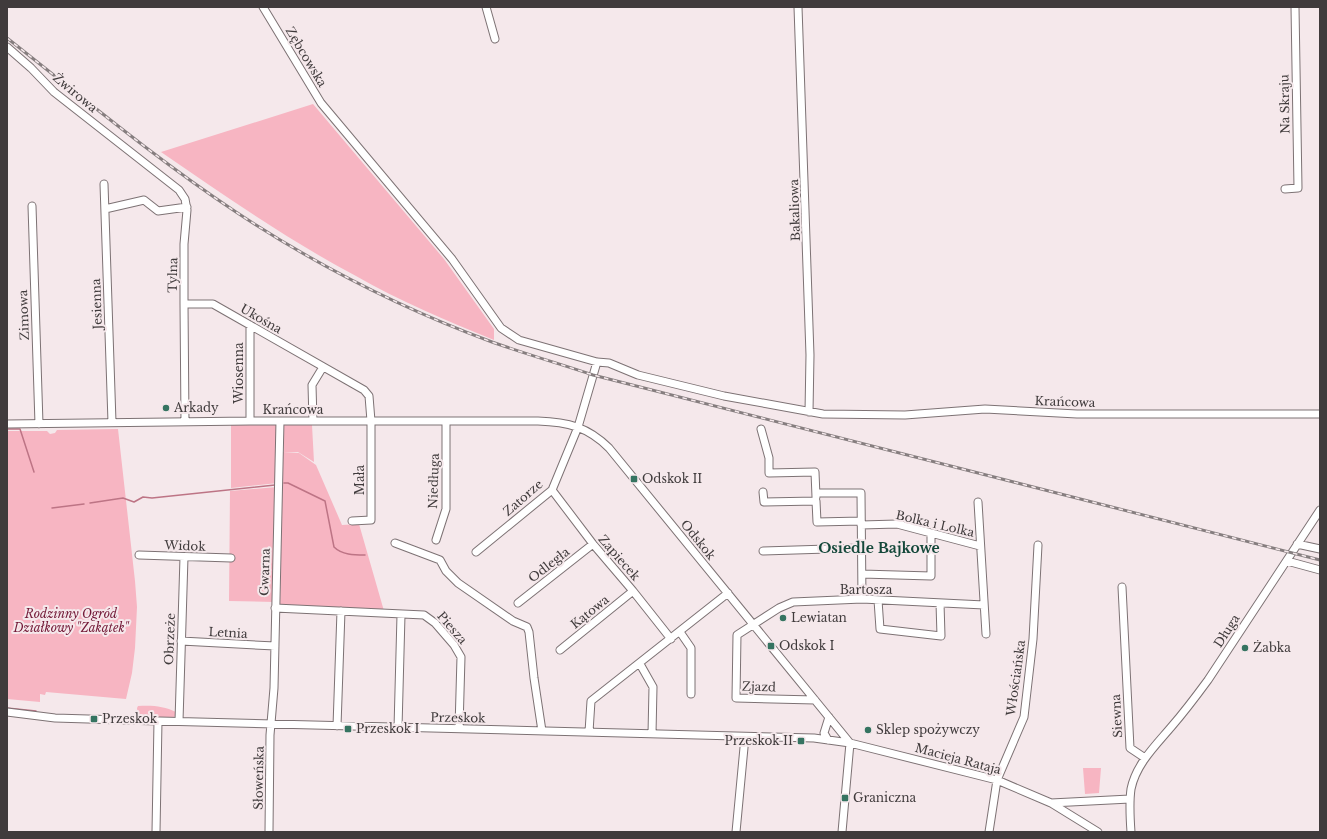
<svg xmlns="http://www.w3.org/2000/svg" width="1327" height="839" font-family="'Libre Baskerville',serif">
<rect width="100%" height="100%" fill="#f5e8eb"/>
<path fill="#f7b5c2" d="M 313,104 L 444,259 L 494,329 L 494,340 C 447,321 400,301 356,276 C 288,240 225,196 161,152 Z
M 231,423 L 279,424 L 278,483 L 231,488 Z
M 284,424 L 312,425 L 314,462 L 298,452 L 284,452 Z
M 118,429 L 135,581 L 137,607 L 135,648 L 132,673 L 126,699 L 46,692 L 45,695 L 40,694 L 40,702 L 7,699 L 7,431 L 47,431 L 50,434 L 55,433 L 57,430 Z
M 283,452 L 299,453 L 316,465 L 342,525 L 359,524 L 384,611 L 280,606 Z
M 277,487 L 275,602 L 229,601 L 230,491 Z
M 138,706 C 152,705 164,706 176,712 L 175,716 L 173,718 L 169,718 L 138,716 L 137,708 Z
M 1083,768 L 1101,768 L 1099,793 L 1085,794 Z"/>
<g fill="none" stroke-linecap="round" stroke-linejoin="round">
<path stroke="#bd7485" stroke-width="1.5" d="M 7,429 L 20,429 L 34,472
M 284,483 L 288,483 L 325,501 L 334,547 C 342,555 354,555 365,555
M 90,503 L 123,498 L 134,502 L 143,497 L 152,498 L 275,485
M 52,508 L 84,504
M 7,708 L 36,711"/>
<g stroke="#7d7274" stroke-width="9">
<path id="minor" d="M 263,7 L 321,103 L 452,259 L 501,328 L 519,340 L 597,362 L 609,363 L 638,375 L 724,396 L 823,414 L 905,415 L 985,409 L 1077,414 L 1320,414
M 486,7 L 495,39
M 798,7 L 810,355 L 809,412
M 7,47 L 31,68 L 54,92 L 179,190 L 185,199 L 187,210 L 184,244 L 184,304 L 185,422
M 104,184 L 112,422
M 1285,189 L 1298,188 L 1295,7
M 32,206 L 39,424
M 105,209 L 144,200 L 158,211 L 187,207
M 184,304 L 213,304 L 364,390 L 369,396 L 371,421 L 371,520 L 352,521
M 250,325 L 250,421
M 313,421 L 312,385 L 323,367
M 7,424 L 250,421 L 538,421 C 568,422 588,427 609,448 L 850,743
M 761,429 L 769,458 L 769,473 L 815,472 L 816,497
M 552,490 L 593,544 L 633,591 L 671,639
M 763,492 L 764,502 L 816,501 L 817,522 L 861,521
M 816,493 L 861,493 L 862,599
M 978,502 L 986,634
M 861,525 L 897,524 L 980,546
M 436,540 L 446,509 L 446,421
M 395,543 L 440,560 L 446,571 L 458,583 L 513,621 L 527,627 L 529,632 L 534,678 L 542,731
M 1297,544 L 1320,549
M 763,551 L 860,548
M 476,552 L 552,490 L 578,427 L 597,362
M 139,555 L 231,558
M 1287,561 L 1320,570
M 862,574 L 931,576 L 931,534
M 1122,587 L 1130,748 L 1145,758
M 878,600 L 880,629 L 941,636 L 940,603
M 518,603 L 593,544
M 275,608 L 424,615 L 435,623 L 454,645 L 461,657 L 459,728
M 680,632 L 691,648 L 691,694
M 181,641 L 275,646
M 560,650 L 633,591
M 640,664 L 653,687 L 652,734
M 815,700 L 736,698 L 737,635 L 779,608 L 793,602 L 862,599 L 984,605
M 7,712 L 55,718 L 121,720 L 814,738 L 850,743 L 997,780 L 1051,803 L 1098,832
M 179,721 L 184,557
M 337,726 L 341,611
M 398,728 L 401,615
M 589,732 L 591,701 L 728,593
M 828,740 L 824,733 L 829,717
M 1051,803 L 1130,799
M 156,832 L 158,721
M 269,832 L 270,735 L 274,688 L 280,421
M 736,832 L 745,737
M 842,832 L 850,743
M 989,832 L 997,780 L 1024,717 L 1033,639 L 1038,545
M 1131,832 C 1130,818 1129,803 1131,789 C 1136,764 1156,745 1172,726 C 1185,711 1197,695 1208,680 L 1320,510"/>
</g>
<use href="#minor" stroke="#fff" stroke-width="7"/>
<g stroke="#867e7f" stroke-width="3">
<path id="rail" d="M 7,38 C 82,97 156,159 236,212 C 316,265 403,309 492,342 C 526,354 560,364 593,375 L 1320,560"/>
</g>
<use href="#rail" stroke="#f5e8eb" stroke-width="1.5" stroke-dasharray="4.5" stroke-linecap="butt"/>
</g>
<g fill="#357461" stroke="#f5e8eb" stroke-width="1.5">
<circle cx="166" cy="408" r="4"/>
<rect x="630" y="475" width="8" height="8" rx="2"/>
<circle cx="783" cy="618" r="4"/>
<rect x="767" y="642" width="8" height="8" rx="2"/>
<circle cx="1245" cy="648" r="4"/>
<rect x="90" y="715" width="8" height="8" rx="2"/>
<rect x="344" y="725" width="8" height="8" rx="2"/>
<circle cx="868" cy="730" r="4"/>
<rect x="797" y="737" width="8" height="8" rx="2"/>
<rect x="841" y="794" width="8" height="8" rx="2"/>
</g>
<g text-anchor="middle" stroke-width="4" stroke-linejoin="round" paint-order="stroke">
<g font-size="12" fill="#403b3c" stroke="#f5e8eb">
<text transform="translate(306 57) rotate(59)" y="4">Zębcowska</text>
<text transform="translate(75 93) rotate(40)" y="4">Żwirowa</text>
<text transform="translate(1285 104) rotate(-91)" y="4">Na Skraju</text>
<text transform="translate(795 210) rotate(-92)" y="4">Bakaliowa</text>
<text transform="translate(173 275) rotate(-89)" y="4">Tylna</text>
<text transform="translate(97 304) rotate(-92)" y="4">Jesienna</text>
<text transform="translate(24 315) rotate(-92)" y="4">Zimowa</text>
<text transform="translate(261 319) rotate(30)" y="4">Ukośna</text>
<text transform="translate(239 373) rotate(-90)" y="4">Wiosenna</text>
<text transform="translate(1065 402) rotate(2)" y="4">Krańcowa</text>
<text x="293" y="414">Krańcowa</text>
<text transform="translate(360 480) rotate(-90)" y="4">Mała</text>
<text transform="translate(434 481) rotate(-88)" y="4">Niedługa</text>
<text transform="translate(523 498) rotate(-41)" y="4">Zatorze</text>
<text transform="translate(935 524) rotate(13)" y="4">Bolka i Lolka</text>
<text transform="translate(698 540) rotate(51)" y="4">Odskok</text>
<text transform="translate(185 546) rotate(2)" y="4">Widok</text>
<text transform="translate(619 558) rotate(49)" y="4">Zapiecek</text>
<text transform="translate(549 565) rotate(-38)" y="4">Odległa</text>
<text transform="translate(265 572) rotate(-88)" y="4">Gwarna</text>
<text x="866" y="594">Bartosza</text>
<text transform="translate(590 612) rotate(-39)" y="4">Kątowa</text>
<text transform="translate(452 628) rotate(49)" y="4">Piesza</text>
<text transform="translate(1227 631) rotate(-57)" y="4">Długa</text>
<text transform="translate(228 633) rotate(3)" y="4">Letnia</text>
<text transform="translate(170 639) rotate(-88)" y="4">Obrzeże</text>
<text transform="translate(1016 678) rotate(-82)" y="4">Włościańska</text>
<text transform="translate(759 687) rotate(2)" y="4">Zjazd</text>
<text transform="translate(1117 716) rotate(-93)" y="4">Siewna</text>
<text transform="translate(458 718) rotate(1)" y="4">Przeskok</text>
<text transform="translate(958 759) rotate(15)" y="4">Macieja Rataja</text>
<text transform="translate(259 778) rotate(-89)" y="4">Słoweńska</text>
</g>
<g font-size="12" fill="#403b3c" stroke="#f5e8eb" text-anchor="start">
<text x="174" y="412">Arkady</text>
<text x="642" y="483">Odskok II</text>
<text x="791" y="622">Lewiatan</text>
<text x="779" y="650">Odskok I</text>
<text x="1253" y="652">Żabka</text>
<text x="102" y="723">Przeskok</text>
<text x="356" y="733">Przeskok I</text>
<text x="876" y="734">Sklep spożywczy</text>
<text x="793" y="745" text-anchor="end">Przeskok II</text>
<text x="853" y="802">Graniczna</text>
</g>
<g font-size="12" font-style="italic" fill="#731a38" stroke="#f5e8eb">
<text x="71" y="618">Rodzinny Ogród<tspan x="71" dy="14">Działkowy "Zakątek"</tspan></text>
</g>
<g font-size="14" font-weight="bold" fill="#14483a" stroke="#f5e8eb">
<text x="879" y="553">Osiedle Bajkowe</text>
</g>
</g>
<rect width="1327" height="839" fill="none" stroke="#403b3c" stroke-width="16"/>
</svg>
